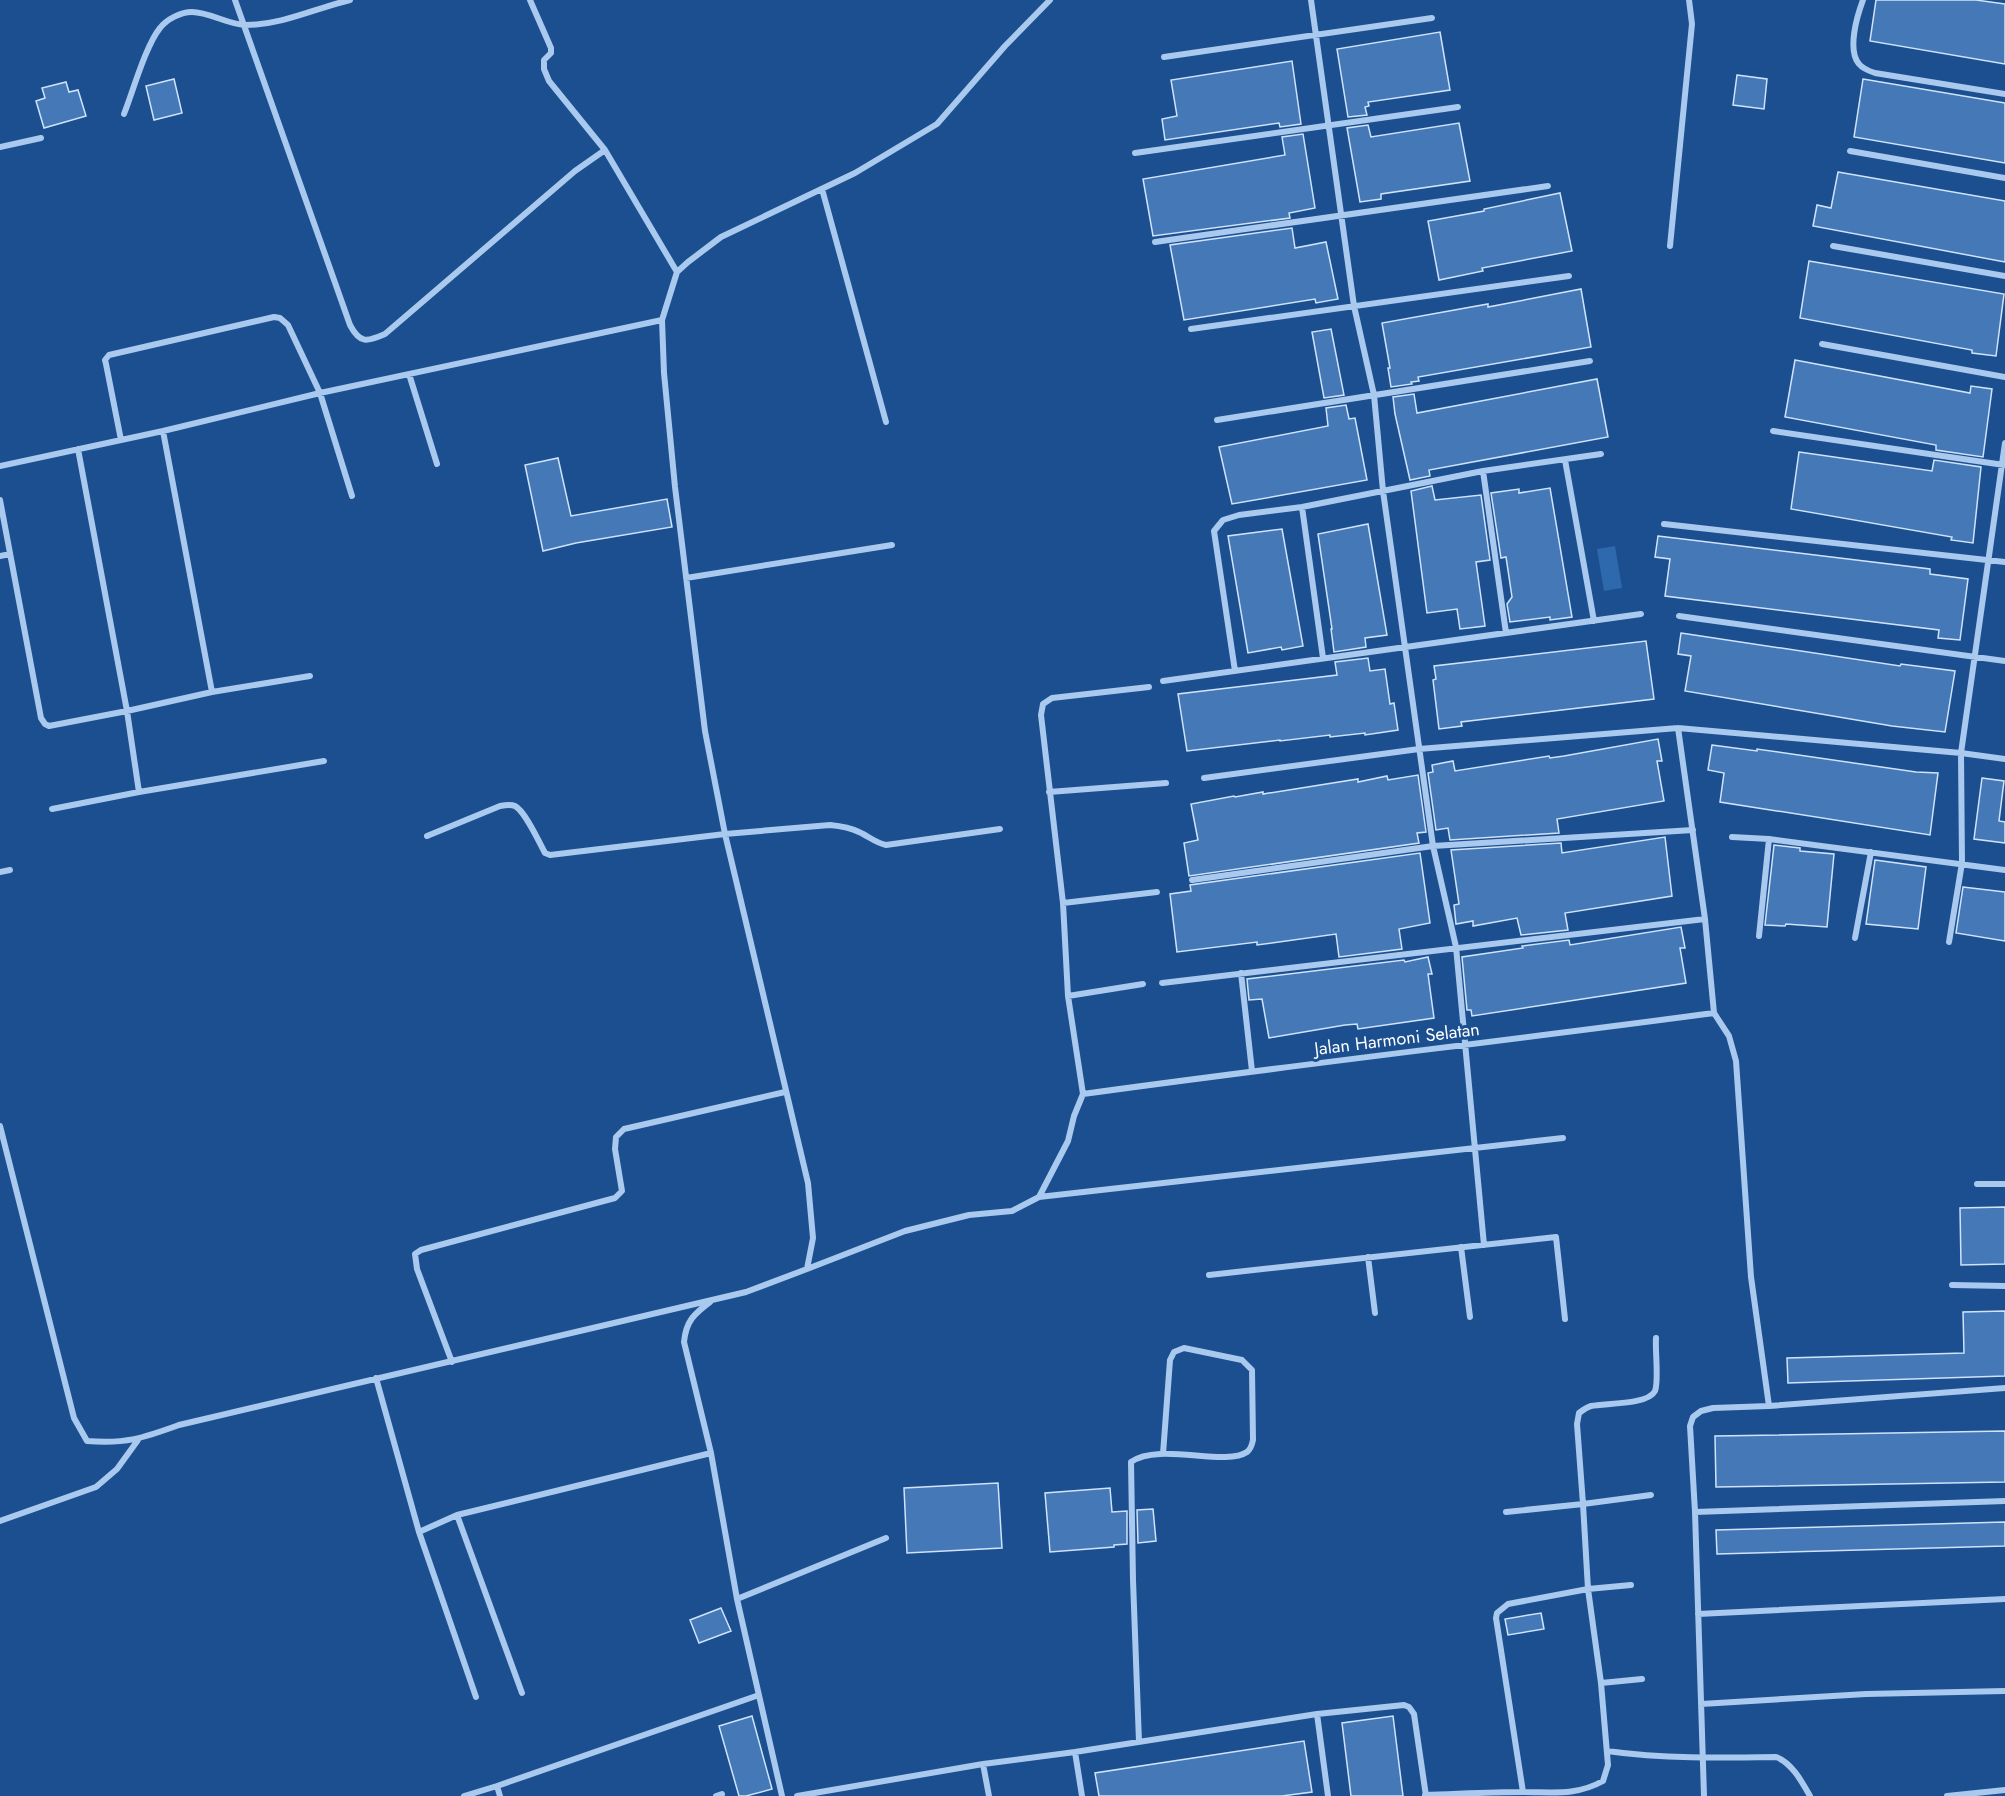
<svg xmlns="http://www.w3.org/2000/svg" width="2005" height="1796" font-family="Jost,sans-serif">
<rect width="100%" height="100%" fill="#1b4f8f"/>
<path fill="#2e69ad" d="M 1615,546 L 1622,588 L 1604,591 L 1597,549 Z"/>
<path fill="#4478b7" stroke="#cfe3fa" stroke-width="1.5" d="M 1876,0 L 1976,0 L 2005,4 L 2005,64 L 1870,41 Z
M 1440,32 L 1450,90 L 1368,102 L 1369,106 L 1365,107 L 1367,115 L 1348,117 L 1337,49 Z
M 1292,61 L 1301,124 L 1280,127 L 1279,123 L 1165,140 L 1162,119 L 1177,116 L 1171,80 Z
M 1737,75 L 1767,79 L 1764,109 L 1733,105 Z
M 174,79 L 182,113 L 154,120 L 146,86 Z
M 1863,79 L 2005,103 L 2005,163 L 1854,137 Z
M 66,82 L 69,92 L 78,90 L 86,116 L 44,128 L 36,101 L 45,98 L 42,88 Z
M 1459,123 L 1470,181 L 1381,194 L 1381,199 L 1360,202 L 1347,128 L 1368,125 L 1371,137 Z
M 1303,134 L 1315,208 L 1289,213 L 1290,218 L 1153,236 L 1143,179 L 1285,155 L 1282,137 Z
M 1838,172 L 2005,201 L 2005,262 L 1813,226 L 1817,205 L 1831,208 Z
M 1560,193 L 1572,251 L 1482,268 L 1483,271 L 1439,280 L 1428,221 L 1484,211 L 1484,209 Z
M 1292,228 L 1295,248 L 1326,242 L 1338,299 L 1316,303 L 1315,299 L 1184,320 L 1170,245 Z
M 1809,261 L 2004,294 L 1996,356 L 1972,353 L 1972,350 L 1800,318 Z
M 1581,289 L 1591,347 L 1418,377 L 1419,381 L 1411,382 L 1412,384 L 1391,387 L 1388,368 L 1390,368 L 1382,323 L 1488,304 L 1488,307 Z
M 1331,329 L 1344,395 L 1324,398 L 1312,332 Z
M 1795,360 L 1970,393 L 1971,386 L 1992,389 L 1983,457 L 1936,450 L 1936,445 L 1785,417 Z
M 1597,379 L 1608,437 L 1429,470 L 1430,476 L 1410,480 L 1395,414 L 1393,397 L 1414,394 L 1417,413 Z
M 1346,405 L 1349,419 L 1355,418 L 1367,480 L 1232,504 L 1219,447 L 1328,426 L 1326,408 Z
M 1799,452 L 1932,471 L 1934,460 L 1981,467 L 1973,543 L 1951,540 L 1952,537 L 1791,509 Z
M 558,458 L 571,516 L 667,499 L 672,527 L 576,543 L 543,551 L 525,465 Z
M 1432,486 L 1435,500 L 1481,495 L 1490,560 L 1476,562 L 1485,626 L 1460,629 L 1457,609 L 1427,613 L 1411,491 Z
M 1550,488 L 1572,617 L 1550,620 L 1550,617 L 1510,622 L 1507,604 L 1512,597 L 1506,557 L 1501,558 L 1491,493 L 1519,489 L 1519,493 Z
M 1368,524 L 1387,635 L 1365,638 L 1366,647 L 1334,652 L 1331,629 L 1332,629 L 1318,534 Z
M 1282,529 L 1303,646 L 1282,650 L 1281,647 L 1248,653 L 1228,536 Z
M 1658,536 L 1930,569 L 1930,574 L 1968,579 L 1960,640 L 1938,638 L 1939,630 L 1665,596 L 1670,559 L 1655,557 Z
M 1681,633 L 1900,666 L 1901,664 L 1955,671 L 1945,732 L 1892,726 L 1685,691 L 1691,656 L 1678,654 Z
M 1646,641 L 1654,699 L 1461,722 L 1462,726 L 1439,729 L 1433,680 L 1436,679 L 1434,666 Z
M 1368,658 L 1370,671 L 1385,669 L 1390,704 L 1394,703 L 1398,730 L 1365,735 L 1365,733 L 1330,737 L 1330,735 L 1280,741 L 1280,740 L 1187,751 L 1178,694 L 1337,675 L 1335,662 Z
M 1658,739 L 1662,761 L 1657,761 L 1664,801 L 1557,819 L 1559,833 L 1450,840 L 1448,828 L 1436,830 L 1428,773 L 1433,772 L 1432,765 L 1453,761 L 1455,771 L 1549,756 L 1550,758 L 1564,756 Z
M 1712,745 L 1757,751 L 1757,749 L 1916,772 L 1938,773 L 1930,835 L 1720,802 L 1724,773 L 1708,770 Z
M 1418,775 L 1426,832 L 1417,833 L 1419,843 L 1189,876 L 1184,843 L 1198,840 L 1191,804 L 1234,796 L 1235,797 L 1263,792 L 1263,794 L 1358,779 L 1358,782 L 1387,776 L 1388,780 Z
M 1982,778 L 2004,781 L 1999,821 L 2005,822 L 2005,843 L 1974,839 Z
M 1665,837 L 1672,896 L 1565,913 L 1568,930 L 1521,935 L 1517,918 L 1473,926 L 1473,921 L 1456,924 L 1454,905 L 1459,904 L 1451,850 L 1561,843 L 1562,853 Z
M 1774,845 L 1800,848 L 1800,851 L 1834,854 L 1827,927 L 1786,924 L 1785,926 L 1765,925 Z
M 1420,853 L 1430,923 L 1399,929 L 1402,949 L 1339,957 L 1336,934 L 1257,945 L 1257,942 L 1177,952 L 1170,894 L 1191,891 L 1190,885 Z
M 1875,860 L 1926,867 L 1918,929 L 1866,924 Z
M 1963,887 L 2005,892 L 2005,941 L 1956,933 Z
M 1681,927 L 1685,948 L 1680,948 L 1686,983 L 1472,1016 L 1471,1010 L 1467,1010 L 1462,957 L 1523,948 L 1522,946 L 1569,940 L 1570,945 Z
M 1428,957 L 1432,974 L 1428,974 L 1434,1018 L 1358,1029 L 1357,1024 L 1345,1025 L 1269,1038 L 1262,999 L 1249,1000 L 1247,979 L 1404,960 L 1405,962 Z
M 2005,1207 L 2005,1264 L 1961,1265 L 1960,1208 Z
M 2005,1311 L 2005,1376 L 1788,1383 L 1787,1358 L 1964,1353 L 1963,1312 Z
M 2005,1431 L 2005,1482 L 1716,1487 L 1715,1436 Z
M 998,1483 L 1002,1548 L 907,1553 L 904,1488 Z
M 1110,1488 L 1112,1512 L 1127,1511 L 1127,1544 L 1114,1545 L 1114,1547 L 1050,1552 L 1045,1493 Z
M 1153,1509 L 1156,1541 L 1138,1543 L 1137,1510 Z
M 2005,1522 L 2005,1546 L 1717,1554 L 1716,1530 Z
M 721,1608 L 731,1631 L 699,1643 L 690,1620 Z
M 1541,1613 L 1544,1629 L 1508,1635 L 1505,1619 Z
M 752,1716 L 772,1789 L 746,1796 L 739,1796 L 719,1726 Z
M 1393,1716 L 1403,1796 L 1351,1796 L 1342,1723 Z
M 1304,1741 L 1312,1792 L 1282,1796 L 1099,1796 L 1095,1773 Z"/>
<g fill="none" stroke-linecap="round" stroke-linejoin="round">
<path stroke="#a9c9ee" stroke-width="6" d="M 235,0 L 350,325 C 360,344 367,342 385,334 L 575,171 L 605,150
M 530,0 L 551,48 L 551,53 L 544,60 L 544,69 L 549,81 L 605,150 L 677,272
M 1311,0 L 1354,306 L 1374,395 L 1383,491 L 1433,846 L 1456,947 L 1484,1245
M 1863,0 C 1857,16 1847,50 1859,64 C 1863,69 1869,71 1875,73 L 2005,94
M 1164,57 L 1432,18
M 124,114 C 133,91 146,45 160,28 C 167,19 181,12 192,12 C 209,12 229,25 246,25 C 282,25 316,8 350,0
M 0,147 L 41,138
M 1850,151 L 2005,178
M 1135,153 L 1458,107
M 822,189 L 886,422
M 1155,242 L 1548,186
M 1670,246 L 1692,24 L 1689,0
M 1833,246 L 2005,276
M 1191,329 L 1569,276
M 1822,344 L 2005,377
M 409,374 L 437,464
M 1217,420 L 1590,361
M 163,431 L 212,692
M 1773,431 L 2004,465
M 121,440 L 106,364 L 105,360 L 109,355 L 274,317 L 280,318 L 288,325 L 320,393 L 352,496
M 78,449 L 127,711 L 139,792
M 1565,460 L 1594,621
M 0,466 L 163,431 L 320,393 L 662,320
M 1483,471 L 1506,633
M 0,500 L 41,718 L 45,724 L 49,726 L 127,711 L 212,692 L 310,676
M 1302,507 L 1323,658
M 1664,524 L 2005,562
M 0,556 L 10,554
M 686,578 L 892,545
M 1679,616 L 2005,661
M 1235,671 L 1214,531 L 1223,520 L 1239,515 L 1302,507 L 1483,471 L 1601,454
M 1163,681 L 1641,614
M 1678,728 L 1705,919 L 1714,1013 L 1729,1036 L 1736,1061 L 1751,1277 L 1769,1406
M 1204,778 L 1419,749 L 1678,728 L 1961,753 L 2005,759
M 1049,792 L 1166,783
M 52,809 L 139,792 L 324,761
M 427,836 L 500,806 C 505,805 511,804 515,806 C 525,811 539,842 545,853 L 550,855 L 725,834 L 830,825 C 840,826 849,827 859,832 C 868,836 876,843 886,845 L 1000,829
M 1732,837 L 1769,839 L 2005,870
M 0,872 L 10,870
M 1192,880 L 1433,846 L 1693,830
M 1063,903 L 1157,892
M 1759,936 L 1769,839
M 1855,938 L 1871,852
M 1949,942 L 1962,863 L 1961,753 L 2005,443
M 1241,973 L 1252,1071
M 1162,983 L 1705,919
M 1068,996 L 1143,984
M 1083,1094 C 1293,1065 1504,1041 1714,1013
M 0,1126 L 74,1418 L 87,1441 C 127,1444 143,1438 179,1425 L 746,1292 L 807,1269 L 813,1238 L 808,1183 L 725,834 L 705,731 L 675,487 L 664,373 L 662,320 L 677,272 L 688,262 L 721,237 L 855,173 L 937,124 L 1005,46 L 1050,0
M 1977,1184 L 2005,1184
M 1039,1197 L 1068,1141 L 1074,1116 L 1083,1094 L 1068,996 L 1063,903 L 1041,715 L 1043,704 L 1052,698 L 1149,687
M 1461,1247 L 1470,1317
M 1368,1257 L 1375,1313
M 807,1269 L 905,1231 L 969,1215 L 1012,1211 L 1039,1197 L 1563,1138
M 1209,1275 L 1556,1237 L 1565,1319
M 1952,1285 L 2005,1286
M 710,1302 C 694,1314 686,1321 684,1342 L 711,1453 L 737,1599 L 782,1796
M 452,1362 L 417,1269 L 415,1254 L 421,1250 L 615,1198 L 622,1191 L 615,1149 L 616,1137 L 624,1129 L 785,1092
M 376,1378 L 419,1532 L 476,1697
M 1506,1512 L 1583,1504 L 1577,1424 L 1579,1413 C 1583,1410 1587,1407 1591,1406 C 1606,1403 1648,1405 1655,1391 C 1659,1382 1655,1350 1656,1338
M 1695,1512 L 1690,1426 L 1693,1417 L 1701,1411 L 1713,1408 L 1769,1406 L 2005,1388
M 457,1515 L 522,1693
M 0,1521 L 96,1487 L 117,1469 L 138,1440
M 419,1532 L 457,1515 L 711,1453
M 737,1599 L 886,1538
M 1698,1614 L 2005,1599
M 1601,1683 L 1642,1679
M 1701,1704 L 1866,1694 L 2005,1691
M 1317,1714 L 1328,1796
M 1139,1742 L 1133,1580 L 1131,1462 C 1159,1442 1225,1467 1247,1452 C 1251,1449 1252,1445 1253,1440 L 1252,1370 L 1242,1360 L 1184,1348 L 1174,1352 L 1170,1360 L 1163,1454
M 1607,1751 C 1663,1759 1719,1758 1776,1757 C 1792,1763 1802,1782 1810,1796
M 1075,1752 L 1082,1796
M 983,1764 L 989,1796
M 1523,1792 L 1496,1618 L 1497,1613 L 1508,1604 L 1588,1589 L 1631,1585
M 1425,1795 C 1458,1794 1490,1792 1523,1792 C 1553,1792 1576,1796 1603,1781 L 1608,1765 L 1601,1683 L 1588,1589 L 1583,1504 L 1651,1495
M 464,1796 L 497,1786
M 500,1796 L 497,1786 L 759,1695
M 716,1796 L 722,1794
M 797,1796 L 983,1764 L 1075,1752 L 1317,1714 L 1404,1705 L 1409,1707 L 1414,1714 L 1426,1796
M 1704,1796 L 1695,1512 L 2005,1501
M 1947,1796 L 2005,1790"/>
</g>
<g text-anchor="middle" stroke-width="6" stroke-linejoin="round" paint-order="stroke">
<g font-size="18" fill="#fff" stroke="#1b4f8f">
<text transform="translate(1397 1039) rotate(-7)" y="6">Jalan Harmoni Selatan</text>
</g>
</g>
</svg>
